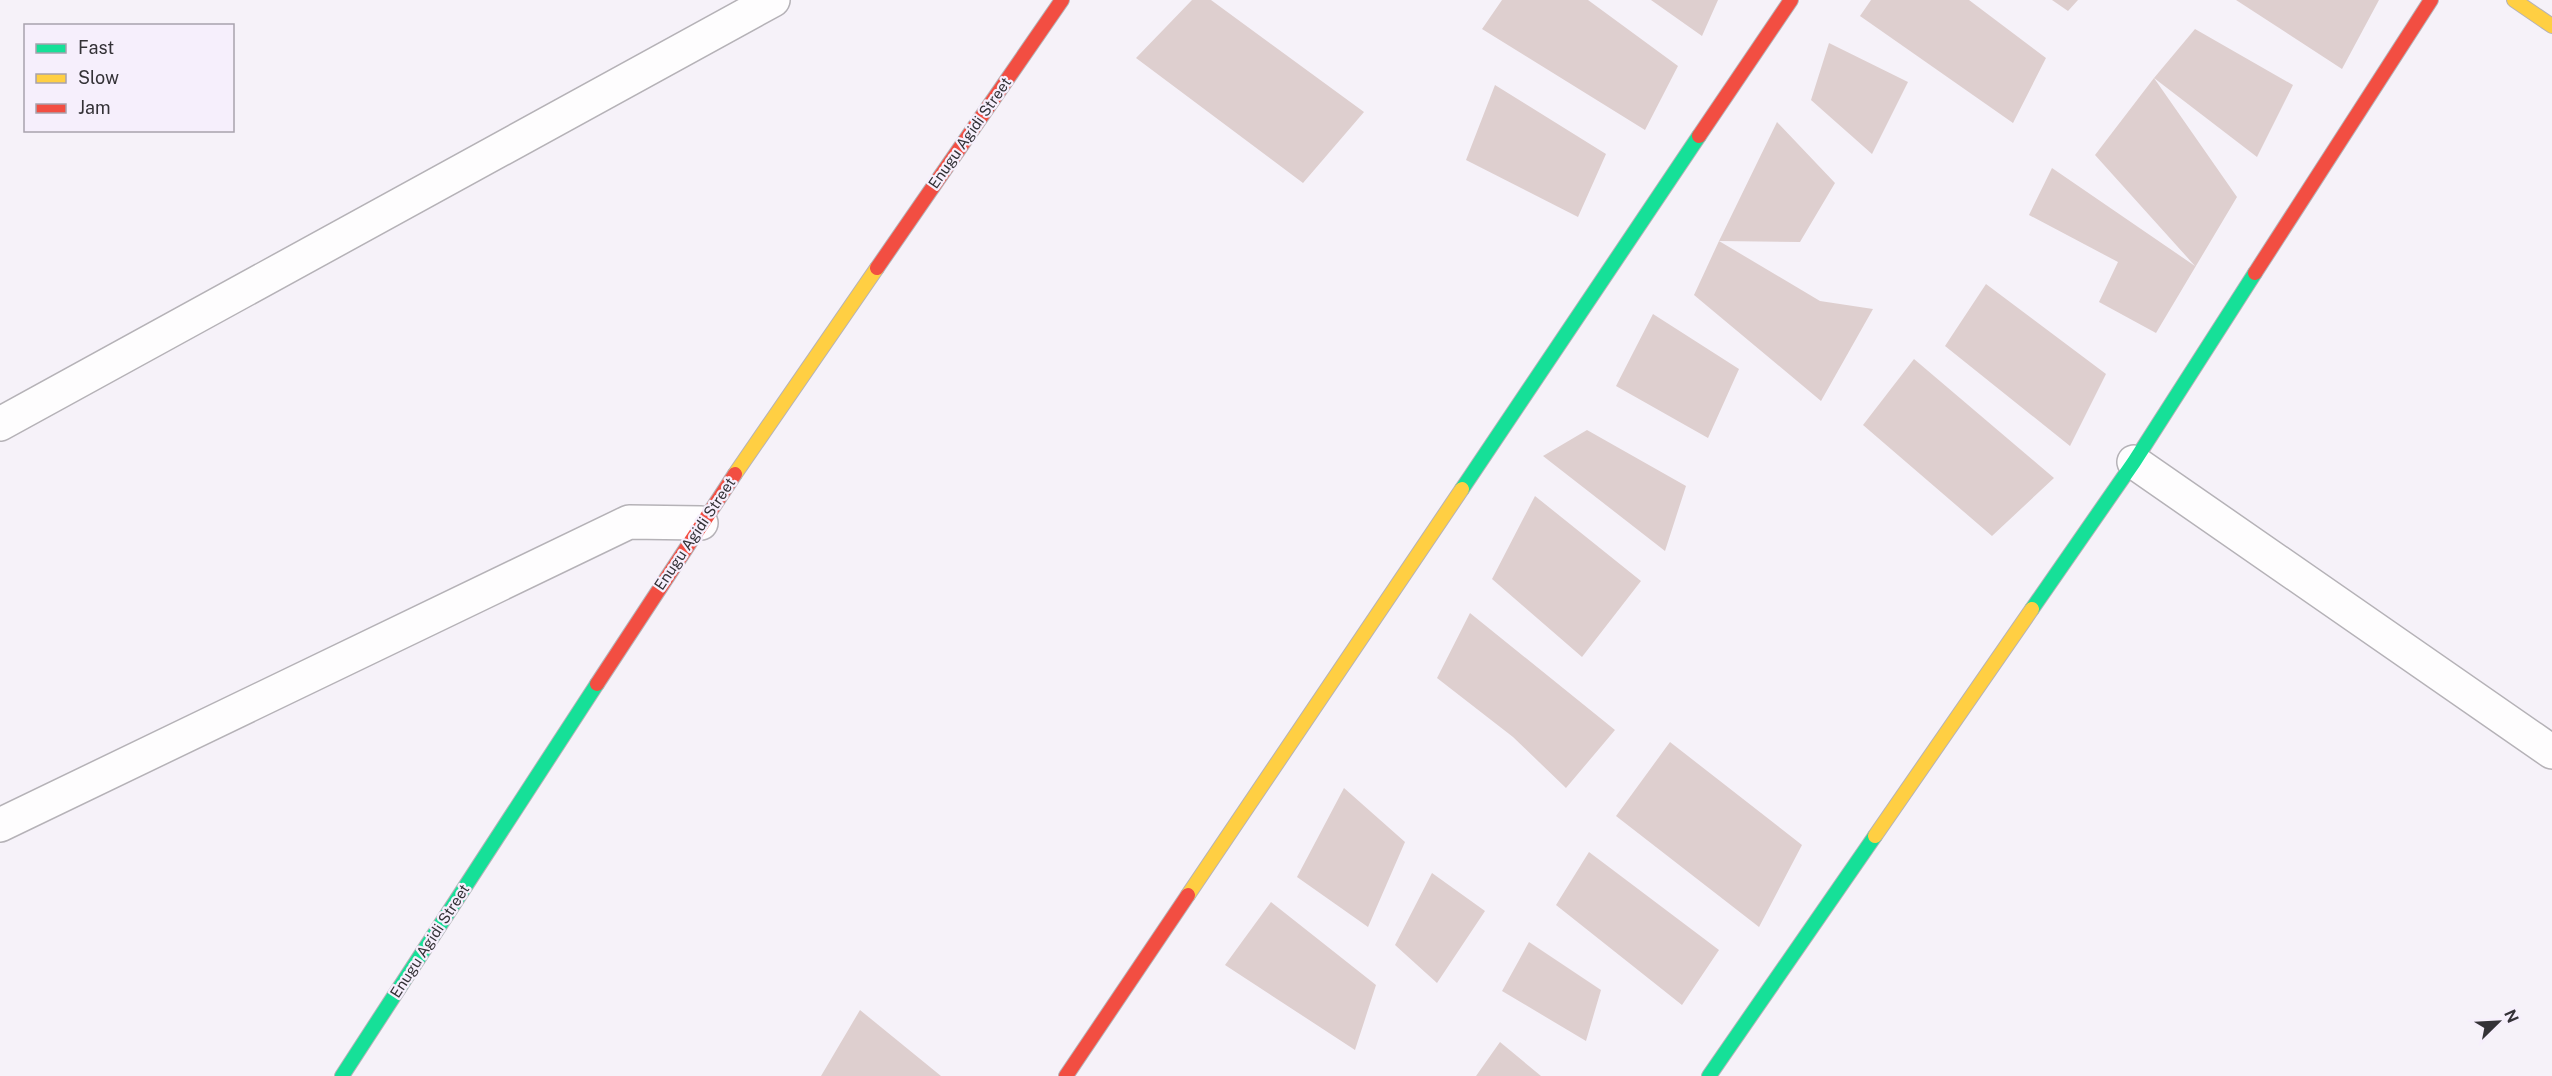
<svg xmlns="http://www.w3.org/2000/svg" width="2552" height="1076" font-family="'Public Sans',sans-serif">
<rect width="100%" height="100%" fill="#f6f2f9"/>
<path fill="#decfcf" d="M 1192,0 L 1211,0 L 1364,112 L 1303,183 L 1136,58 Z
M 1502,0 L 1588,0 L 1678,66 L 1645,130 L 1482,29 Z
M 1651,0 L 1718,0 L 1702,36 Z
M 1871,0 L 1969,0 L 2046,58 L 2013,123 L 1860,16 Z
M 2052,0 L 2078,0 L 2068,11 Z
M 2236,0 L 2379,0 L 2342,69 Z
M 2195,29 L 2293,85 L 2257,157 L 2154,78 Z
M 1829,43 L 1908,82 L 1872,154 L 1811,100 Z
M 2154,78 L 2237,197 L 2156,333 L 2099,302 L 2118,262 L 2029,215 L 2052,168 L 2195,266 L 2095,155 Z
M 1495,85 L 1606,154 L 1578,217 L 1466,160 Z
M 1777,122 L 1835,183 L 1800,242 L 1719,241 Z
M 1719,241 L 1820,301 L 1873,309 L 1821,401 L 1694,295 Z
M 1986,284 L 2106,374 L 2070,446 L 1945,346 Z
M 1653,314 L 1739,369 L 1708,438 L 1616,386 Z
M 1914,359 L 2054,478 L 1992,536 L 1863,425 Z
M 1587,430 L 1686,486 L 1665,551 L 1543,456 Z
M 1535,496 L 1641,581 L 1582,657 L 1492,579 Z
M 1470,613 L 1615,730 L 1566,788 L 1513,737 L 1437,678 Z
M 1670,742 L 1802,845 L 1759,927 L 1616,816 Z
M 1344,788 L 1405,842 L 1368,927 L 1297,877 Z
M 1589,852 L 1719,950 L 1682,1005 L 1556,905 Z
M 1432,873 L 1485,911 L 1437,983 L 1395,945 Z
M 1271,902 L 1376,985 L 1355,1050 L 1225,965 Z
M 1529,942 L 1601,990 L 1586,1041 L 1502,991 Z
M 860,1010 L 941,1076 L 821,1076 Z
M 1500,1042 L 1541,1076 L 1476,1076 Z"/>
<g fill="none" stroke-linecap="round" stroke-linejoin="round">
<g stroke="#b5b2b7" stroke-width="36">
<path id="street" d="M 0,424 L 773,0
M 2134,462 L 2552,752
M 0,825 L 629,522 L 701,523"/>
</g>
<g stroke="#b5b2b7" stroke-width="16">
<path id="fast" d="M 1462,489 L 1699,136
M 2032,609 L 2134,462 L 2255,273
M 342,1076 L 597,684
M 1709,1076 L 1875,836"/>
</g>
<g stroke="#b5b2b7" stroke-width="16">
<path id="slow" d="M 2514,0 L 2552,26
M 735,474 L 877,268
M 1875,836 L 2032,609
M 1188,895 L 1462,489"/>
</g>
<g stroke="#b5b2b7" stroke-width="16">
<path id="jam" d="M 1699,136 L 1791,0
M 877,268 L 1062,0
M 2255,273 L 2431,0
M 597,684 L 735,474
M 1066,1076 L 1188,895"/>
</g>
<use href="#street" stroke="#fefdfe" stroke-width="33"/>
<use href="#fast" stroke="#16e098" stroke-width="14"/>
<use href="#slow" stroke="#ffcf43" stroke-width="14"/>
<use href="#jam" stroke="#f24e42" stroke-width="14"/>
</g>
<g text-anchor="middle" stroke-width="4.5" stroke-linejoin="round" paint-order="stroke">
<g font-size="15" fill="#343237" stroke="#f6effc">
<text transform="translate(970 133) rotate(-55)" y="5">Enugu Agidi Street</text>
<text transform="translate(695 534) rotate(-56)" y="5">Enugu Agidi Street</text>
<text transform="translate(430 941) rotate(-57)" y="5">Enugu Agidi Street</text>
</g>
</g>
<rect x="24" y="24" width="210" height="108" fill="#f6effc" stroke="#a8a3ad" stroke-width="1.5"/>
<rect x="36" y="44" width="30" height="9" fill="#16e098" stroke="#a8a3ad" stroke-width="1.5"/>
<text x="78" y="54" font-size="18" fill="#343237">Fast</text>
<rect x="36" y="74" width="30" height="9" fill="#ffcf43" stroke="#a8a3ad" stroke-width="1.5"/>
<text x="78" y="84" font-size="18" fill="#343237">Slow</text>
<rect x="36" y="104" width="30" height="9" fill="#f24e42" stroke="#a8a3ad" stroke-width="1.5"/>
<text x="78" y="114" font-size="18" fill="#343237">Jam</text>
<g transform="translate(2498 1022) rotate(66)" stroke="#f6effc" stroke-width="4.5" paint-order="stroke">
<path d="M0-4.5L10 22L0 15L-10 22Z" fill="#343237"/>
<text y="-9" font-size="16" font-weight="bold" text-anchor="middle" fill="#343237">N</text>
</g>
</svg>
